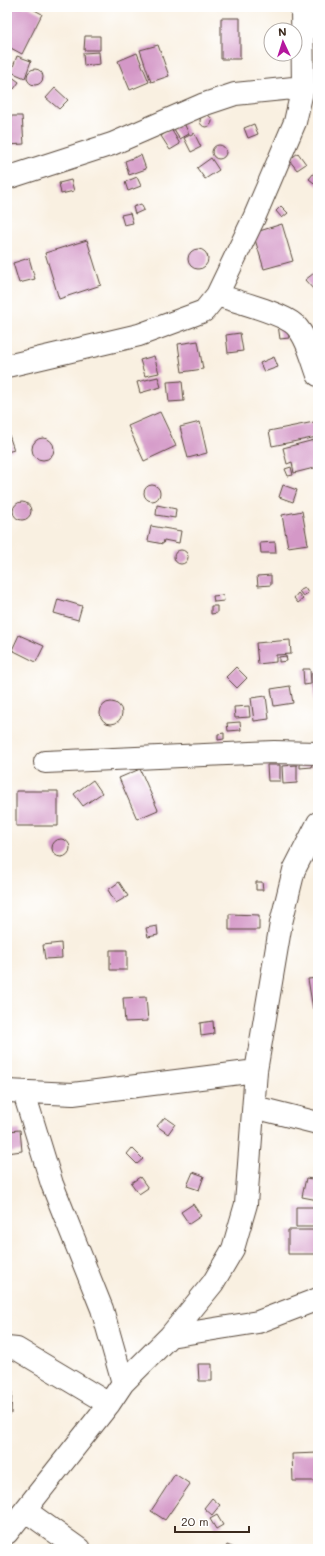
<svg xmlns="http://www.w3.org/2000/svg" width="325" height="1556" font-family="Mali,sans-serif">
<rect width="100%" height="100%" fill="#fff"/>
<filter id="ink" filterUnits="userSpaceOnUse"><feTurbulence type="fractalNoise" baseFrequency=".025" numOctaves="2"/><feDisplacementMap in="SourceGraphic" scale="8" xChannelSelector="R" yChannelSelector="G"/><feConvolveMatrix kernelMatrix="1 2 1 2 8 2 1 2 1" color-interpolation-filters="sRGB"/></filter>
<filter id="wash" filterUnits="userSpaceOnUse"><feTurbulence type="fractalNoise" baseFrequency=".012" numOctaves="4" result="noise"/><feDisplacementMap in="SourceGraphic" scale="16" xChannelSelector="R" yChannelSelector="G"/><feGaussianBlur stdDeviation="0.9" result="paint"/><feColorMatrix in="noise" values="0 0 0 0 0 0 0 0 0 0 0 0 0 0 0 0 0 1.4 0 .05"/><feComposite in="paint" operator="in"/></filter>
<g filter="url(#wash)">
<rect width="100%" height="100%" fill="#f9f0e1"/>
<g id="blocks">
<path fill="#d498c7" d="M 7,7 L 29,7 L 42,14 L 22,54 L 7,46 Z
M 221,18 L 240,18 L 240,59 L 221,59 Z
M 315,24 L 318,24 L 318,35 L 316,35 Z
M 85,36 L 100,36 L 100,50 L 84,50 Z
M 158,45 L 169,76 L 151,82 L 140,50 Z
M 99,52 L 100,64 L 84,66 L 83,53 Z
M 137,53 L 149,82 L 130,90 L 118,61 Z
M 17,56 L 31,61 L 25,78 L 11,72 Z
M27 77a8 8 0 1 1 16 0a8 8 0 1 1-16 0Z
M 7,73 L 19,82 L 14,89 L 7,84 Z
M 55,88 L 68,100 L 59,109 L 46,98 Z
M200 121a6 6 0 1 1 12 0a6 6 0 1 1-12 0Z
M 7,116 L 22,116 L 24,144 L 7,145 Z
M 184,123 L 189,134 L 180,139 L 174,129 Z
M 254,124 L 258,134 L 248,138 L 244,128 Z
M 171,129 L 180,144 L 170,150 L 161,136 Z
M 194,133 L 201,147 L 191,152 L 184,138 Z
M212 152a7 7 0 1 1 14 0a7 7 0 1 1-14 0Z
M 298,153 L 306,164 L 297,170 L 289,160 Z
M 141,155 L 146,169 L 129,175 L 125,161 Z
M 211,158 L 219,170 L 205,179 L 197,168 Z
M 318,168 L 318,186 L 309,179 Z
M 137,177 L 141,186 L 128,191 L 125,182 Z
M 71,180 L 74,191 L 61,194 L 59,183 Z
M 141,204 L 144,210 L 135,214 L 133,207 Z
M 281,206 L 288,213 L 282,218 L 276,211 Z
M 130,213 L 133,223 L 124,225 L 121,215 Z
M 282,224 L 293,261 L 264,269 L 253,233 Z
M 87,240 L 101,285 L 59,299 L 45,253 Z
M188 259a10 10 0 1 1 20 0a10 10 0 1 1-20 0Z
M 29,258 L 35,279 L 19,283 L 13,263 Z
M 318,270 L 318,287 L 314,290 L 305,280 Z
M 288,324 L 289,338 L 280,339 L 278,325 Z
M 240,333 L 243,351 L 228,353 L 226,335 Z
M 198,341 L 203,369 L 182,372 L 178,344 Z
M 154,356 L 159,373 L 145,376 L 140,360 Z
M 274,357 L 278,367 L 264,372 L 260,363 Z
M 158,377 L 161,387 L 140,393 L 137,382 Z
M 182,381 L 184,401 L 169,402 L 167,382 Z
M 160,412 L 176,446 L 144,461 L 128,426 Z
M 200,422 L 207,453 L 188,458 L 180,427 Z
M 314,422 L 317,437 L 272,446 L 269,431 Z
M 7,429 L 14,450 L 7,452 Z
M32 449a11 11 0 1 1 22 0a11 11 0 1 1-22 0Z
M 318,439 L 318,467 L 294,473 L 292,462 L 287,464 L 283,448 Z
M 291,467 L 293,475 L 288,476 L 285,469 Z
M144 493a8 8 0 1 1 16 0a8 8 0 1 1-16 0Z
M 283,485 L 297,490 L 293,502 L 279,497 Z
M13 511a9 9 0 1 1 18 0a9 9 0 1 1-18 0Z
M 157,505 L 176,509 L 175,518 L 156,515 Z
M 302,511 L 308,544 L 288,547 L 282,515 Z
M 151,526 L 181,531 L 179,543 L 164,540 L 163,544 L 148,541 Z
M 275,542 L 276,553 L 261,553 L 260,543 Z
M174 557a7 7 0 1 1 14 0a7 7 0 1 1-14 0Z
M 271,575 L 271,585 L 258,586 L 257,576 Z
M 305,588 L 308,593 L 303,596 L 299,591 Z
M 298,593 L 303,599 L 298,603 L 294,598 Z
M 223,595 L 224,601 L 214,602 L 213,596 Z
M 58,599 L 82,606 L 78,620 L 54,613 Z
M 211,606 L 217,606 L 217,613 L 211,614 Z
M 19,635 L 44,646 L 36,662 L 12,650 Z
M 290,640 L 291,654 L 276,655 L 276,662 L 258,664 L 256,643 Z
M 286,656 L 287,661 L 279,662 L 279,657 Z
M 236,667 L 247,678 L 237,688 L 226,677 Z
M 303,669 L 310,669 L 311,684 L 304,685 Z
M 318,672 L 318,700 L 314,701 L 312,673 Z
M 290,686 L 293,703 L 274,706 L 271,689 Z
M 266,696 L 269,719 L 254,721 L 251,698 Z
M100 713a11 11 0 1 1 22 0a11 11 0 1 1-22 0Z
M 249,706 L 250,717 L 235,718 L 234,707 Z
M 240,722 L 241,730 L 228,731 L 227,723 Z
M 224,733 L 224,739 L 218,740 L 218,734 Z
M 311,761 L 312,767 L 300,768 L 300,762 Z
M 267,765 L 280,765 L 280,781 L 268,781 Z
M 297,765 L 297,783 L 283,784 L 282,766 Z
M 140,769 L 158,810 L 137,819 L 119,778 Z
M 93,780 L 102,793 L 83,806 L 74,794 Z
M 16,791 L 58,791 L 58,826 L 16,826 Z
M52 848a9 9 0 1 1 18 0a9 9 0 1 1-18 0Z
M 119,882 L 128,896 L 116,903 L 108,890 Z
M 256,882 L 262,882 L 263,890 L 256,890 Z
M 229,914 L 259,915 L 259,930 L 229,930 Z
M 157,926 L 158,935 L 148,937 L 146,928 Z
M 61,943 L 62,958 L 45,959 L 43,945 Z
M 110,950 L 127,950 L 127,970 L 110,970 Z
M 318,978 L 318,1008 L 313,1009 L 308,979 Z
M 146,997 L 148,1021 L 125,1022 L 123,998 Z
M 213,1021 L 214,1034 L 201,1036 L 200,1023 Z
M 165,1117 L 175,1124 L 168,1134 L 157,1126 Z
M 20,1130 L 22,1151 L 7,1153 L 7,1131 Z
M 132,1148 L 143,1159 L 137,1164 L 127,1154 Z
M 193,1172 L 204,1176 L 199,1190 L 187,1186 Z
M 140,1177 L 148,1188 L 139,1194 L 131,1183 Z
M 306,1178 L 318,1180 L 318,1200 L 302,1197 Z
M 193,1204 L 201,1216 L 189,1224 L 181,1212 Z
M 296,1207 L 318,1207 L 318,1227 L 296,1227 Z
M 288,1230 L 318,1230 L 318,1254 L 288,1254 Z
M 198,1364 L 212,1364 L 212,1381 L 199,1381 Z
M 7,1389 L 12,1389 L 11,1414 L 7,1414 Z
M 318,1453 L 318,1481 L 293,1481 L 292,1454 Z
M 175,1474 L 190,1484 L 165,1520 L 151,1511 Z
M 212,1498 L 220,1505 L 212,1515 L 204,1508 Z
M 217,1515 L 223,1525 L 216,1529 L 210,1519 Z
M 227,1545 L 237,1549 L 225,1549 Z"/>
</g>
</g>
<g filter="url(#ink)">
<use href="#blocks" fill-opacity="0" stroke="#58483b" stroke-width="1"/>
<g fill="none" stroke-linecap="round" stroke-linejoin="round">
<g stroke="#58483b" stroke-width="24">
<path id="minor" d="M 7,178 L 112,144 L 202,105 L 235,94 L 303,87
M 217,295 C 235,301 283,313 295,325 C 307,337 312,359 318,375
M 7,366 L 139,335 L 204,311 L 217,295 L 254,218 L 295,122 L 303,87 L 302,7
M 45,762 L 274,752 L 318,753
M 7,1091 L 73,1094 L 256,1071
M 24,1093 L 52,1184 L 102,1309 L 123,1383
M 254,1107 L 318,1123
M 170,1336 L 258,1322 L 318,1299
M 7,1348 L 17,1349 L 109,1404
M 26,1511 L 79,1549
M 7,1533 L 109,1404 L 123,1383 L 170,1336 L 213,1283 L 233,1249 L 246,1204 L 256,1071 L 281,923 L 294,870 L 318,823"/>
</g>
<use href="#minor" stroke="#fff" stroke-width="22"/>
</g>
</g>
<rect width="325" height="1556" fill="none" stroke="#fff" stroke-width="24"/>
<g transform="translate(283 42) rotate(356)"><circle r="19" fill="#ffffff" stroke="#b1aaa5"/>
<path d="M0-3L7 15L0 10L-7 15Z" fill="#b5179e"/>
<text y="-6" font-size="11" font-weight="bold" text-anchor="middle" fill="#3b2a1e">N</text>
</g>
<path d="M175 1526v6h74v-6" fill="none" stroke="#3b2a1e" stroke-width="2"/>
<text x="181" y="1526" font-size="12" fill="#3b2a1e" stroke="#ffffff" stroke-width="3" paint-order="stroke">20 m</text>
</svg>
